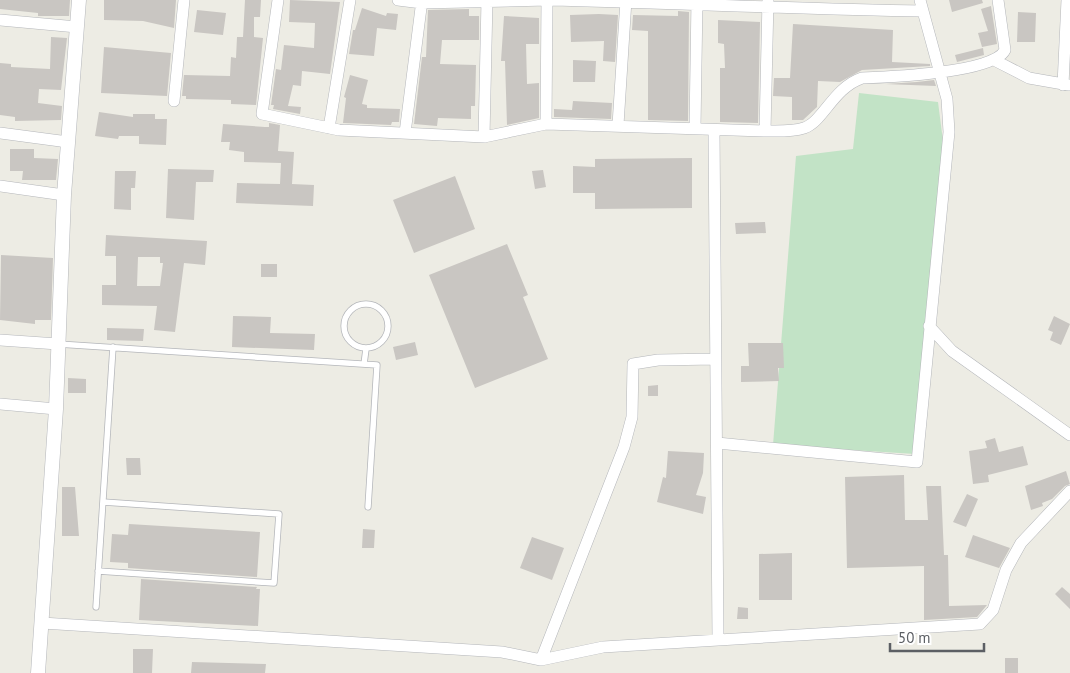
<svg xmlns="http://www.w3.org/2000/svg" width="1070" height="673" font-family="'PT Sans',sans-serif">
<rect width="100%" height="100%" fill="#edece4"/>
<path fill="#c2e3c6" d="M 859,93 L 938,102 L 943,141 L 915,454 L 773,445 L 796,156 L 853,149 Z"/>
<path fill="#c9c6c2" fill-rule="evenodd" d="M 0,0 L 70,0 L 69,16 L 38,16 L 38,13 L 0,9 Z
M 104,0 L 176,0 L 174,28 L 143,21 L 104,20 Z
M 245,0 L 261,0 L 260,17 L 254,17 L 254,37 L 263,38 L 256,105 L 231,104 L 231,100 L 186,99 L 186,96 L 182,96 L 184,75 L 230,76 L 231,57 L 236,58 L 237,37 L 243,37 Z
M 290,0 L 340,2 L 330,74 L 302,71 L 301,86 L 293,85 L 288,106 L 301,107 L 300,114 L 273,109 L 274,105 L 271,105 L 276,69 L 281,70 L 284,45 L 314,48 L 315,23 L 289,22 Z
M 949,0 L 982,0 L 983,3 L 952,12 Z
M 991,6 L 997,44 L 982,47 L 978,33 L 988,31 L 981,9 Z
M 362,8 L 386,16 L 387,13 L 398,14 L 396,30 L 377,28 L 374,56 L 349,54 L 353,30 L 355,30 Z
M 469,9 L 469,16 L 479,16 L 479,40 L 442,40 L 440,64 L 476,65 L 475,106 L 471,106 L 471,119 L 438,118 L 437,126 L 414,124 L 422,57 L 426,57 L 428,10 Z
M 197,10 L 226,13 L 223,35 L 194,32 Z
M 678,11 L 689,12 L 688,121 L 648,120 L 648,31 L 632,30 L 633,15 L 678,16 Z
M 1018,12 L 1036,13 L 1035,42 L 1017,42 Z
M 599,14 L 618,15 L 615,62 L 603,61 L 604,41 L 571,42 L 570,15 Z
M 504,16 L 539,18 L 539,44 L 526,44 L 527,84 L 539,83 L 539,118 L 507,125 L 505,61 L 501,61 Z
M 718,20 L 760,22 L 758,123 L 720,122 L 720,68 L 725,68 L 724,44 L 718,43 Z
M 793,24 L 893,30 L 892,62 L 930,64 L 930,66 L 862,70 L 840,82 L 818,81 L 817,107 L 803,120 L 792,120 L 792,97 L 773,96 L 774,78 L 790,78 Z
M 51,37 L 67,38 L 61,90 L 39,89 L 38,103 L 62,106 L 61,120 L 15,121 L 15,117 L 0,115 L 0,63 L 11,64 L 11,67 L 50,69 Z
M 104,47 L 171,53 L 167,96 L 101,93 Z
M 983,48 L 984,55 L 957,62 L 955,55 Z
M 573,60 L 596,61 L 595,82 L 573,82 Z
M 350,75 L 368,80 L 362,104 L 367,105 L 367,108 L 400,109 L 399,122 L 392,122 L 391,125 L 343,123 L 346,98 L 344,97 Z
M 934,80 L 936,86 L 885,84 L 917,82 Z
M 573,101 L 612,103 L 611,119 L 554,117 L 554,109 L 572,110 Z
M 99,112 L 133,117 L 133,114 L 155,114 L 155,119 L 167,119 L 166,145 L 139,144 L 139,136 L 119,136 L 118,139 L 95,136 Z
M 269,123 L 280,125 L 278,151 L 294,152 L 292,184 L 314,185 L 313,206 L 236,203 L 237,183 L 280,184 L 281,163 L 244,162 L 244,152 L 229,150 L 230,142 L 221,142 L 223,124 L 265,127 L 269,127 Z
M 10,149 L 34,149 L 34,158 L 58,159 L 56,180 L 22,180 L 23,171 L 10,171 Z
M 692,158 L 692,208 L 595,209 L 595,193 L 573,193 L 573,166 L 595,167 L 595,159 Z
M 168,169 L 214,170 L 213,182 L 196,182 L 194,220 L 166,218 Z
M 543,170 L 546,187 L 535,189 L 532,171 Z
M 115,171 L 136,171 L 135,188 L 131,188 L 131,210 L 114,209 Z
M 455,176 L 475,229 L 414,253 L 393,200 Z
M 765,222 L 766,233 L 736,234 L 735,223 Z
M 106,235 L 207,241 L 205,265 L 184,263 L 175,332 L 154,330 L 157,306 L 102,305 L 102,285 L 116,285 L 116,256 L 105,256 ZM 138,257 L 160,257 L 160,263 L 163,263 L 160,286 L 137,286 Z
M 507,244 L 528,295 L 523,297 L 548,359 L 475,388 L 429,275 Z
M 1,255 L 53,258 L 51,320 L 35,320 L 35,324 L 0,320 Z
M 261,264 L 277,264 L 277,277 L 261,277 Z
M 233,316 L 271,317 L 270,333 L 315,334 L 314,350 L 232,347 Z
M 1054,316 L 1070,324 L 1061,345 L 1050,340 L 1053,332 L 1048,330 Z
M 107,328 L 144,329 L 143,341 L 107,340 Z
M 415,342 L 418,355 L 396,360 L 393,347 Z
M 748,343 L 783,343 L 784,368 L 778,368 L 779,381 L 741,382 L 741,366 L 749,366 Z
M 68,378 L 86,379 L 86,393 L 68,393 Z
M 658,385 L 658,396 L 648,396 L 648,386 Z
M 995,438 L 999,452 L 1023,446 L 1028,465 L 988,475 L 989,482 L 973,484 L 969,451 L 987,448 L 985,441 Z
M 668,451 L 704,453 L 703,473 L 696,495 L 706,497 L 703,514 L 657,502 L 663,477 L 666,478 Z
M 126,458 L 140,458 L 141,475 L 127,475 Z
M 1066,471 L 1070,484 L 1065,486 L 1052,499 L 1042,503 L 1043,506 L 1031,510 L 1025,486 Z
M 904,475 L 905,520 L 928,520 L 926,486 L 941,486 L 944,555 L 948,555 L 949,606 L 987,605 L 977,617 L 924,620 L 924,566 L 847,568 L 845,477 Z
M 62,487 L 75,487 L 79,536 L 62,536 Z
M 967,494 L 978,499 L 966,527 L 953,522 Z
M 129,524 L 260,532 L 257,577 L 128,568 L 128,563 L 110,562 L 112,534 L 128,535 Z
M 363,529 L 375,530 L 374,548 L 362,548 Z
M 973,535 L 1010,548 L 999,568 L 965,557 Z
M 532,537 L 564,548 L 552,580 L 520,568 Z
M 792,553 L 792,600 L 759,600 L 759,554 Z
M 141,579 L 257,587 L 256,589 L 260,589 L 258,626 L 139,620 Z
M 1062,587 L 1070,594 L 1070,609 L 1055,594 Z
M 738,607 L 748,608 L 748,619 L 737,619 Z
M 133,649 L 153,649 L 152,673 L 133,673 Z
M 1005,658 L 1018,658 L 1018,673 L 1005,673 Z
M 192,662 L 266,664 L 265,673 L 191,673 Z"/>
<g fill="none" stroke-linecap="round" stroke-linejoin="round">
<g stroke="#b4b6ba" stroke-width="7">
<path id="service" d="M344 326a22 22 0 1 1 44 0a22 22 0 1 1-44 0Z
M 58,344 L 377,365 L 368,507
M 364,364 L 366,349
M 98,571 L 274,583 L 279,514 L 103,502
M 96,607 L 113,347"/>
</g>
<g stroke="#b4b6ba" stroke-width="12">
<path id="minor" d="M 278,0 L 262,114 L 339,130 L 484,137 L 546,124 L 765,131 C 778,131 792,132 804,128 C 823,122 833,88 862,78 C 889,77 995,73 1005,50 L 998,0
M 398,0 L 422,3 L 547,0
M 549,0 C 673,3 798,9 923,11
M 0,20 L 77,27
M 996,61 L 1029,78 L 1069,85
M 1063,85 L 1067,0
M 174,101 L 184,0
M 546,124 L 547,0
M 618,125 L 626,0
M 329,128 L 350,0
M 695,128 L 697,0
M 714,130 L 718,639
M 765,131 L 768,0
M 0,133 L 68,142
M 405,133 L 422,0
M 484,137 L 487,0
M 0,186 L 64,195
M 929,326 L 952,351 L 1070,435
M 0,340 L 58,344
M 0,404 L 56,409
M 717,443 L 917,462 L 949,132 L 947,99 L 920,0
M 42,623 L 502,652 L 541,660 L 603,647 L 980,624 L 993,610 L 1006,570 L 1021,543 L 1070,491
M 541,660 L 624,447 L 632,417 L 633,364 L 658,360 L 715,359"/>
</g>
<g stroke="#b4b6ba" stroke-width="15">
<path id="tertiary" d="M 38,673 L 56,409 L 64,195 L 79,0"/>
</g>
<use href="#service" stroke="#fff" stroke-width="5.5"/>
<use href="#minor" stroke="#fff" stroke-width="11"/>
<use href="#tertiary" stroke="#fff" stroke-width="14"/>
</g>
<path d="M890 643v8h94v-8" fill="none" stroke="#5c5f64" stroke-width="2.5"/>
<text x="898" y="643" font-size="15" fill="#5c5f64" stroke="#ffffff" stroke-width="4" paint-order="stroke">50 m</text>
</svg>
